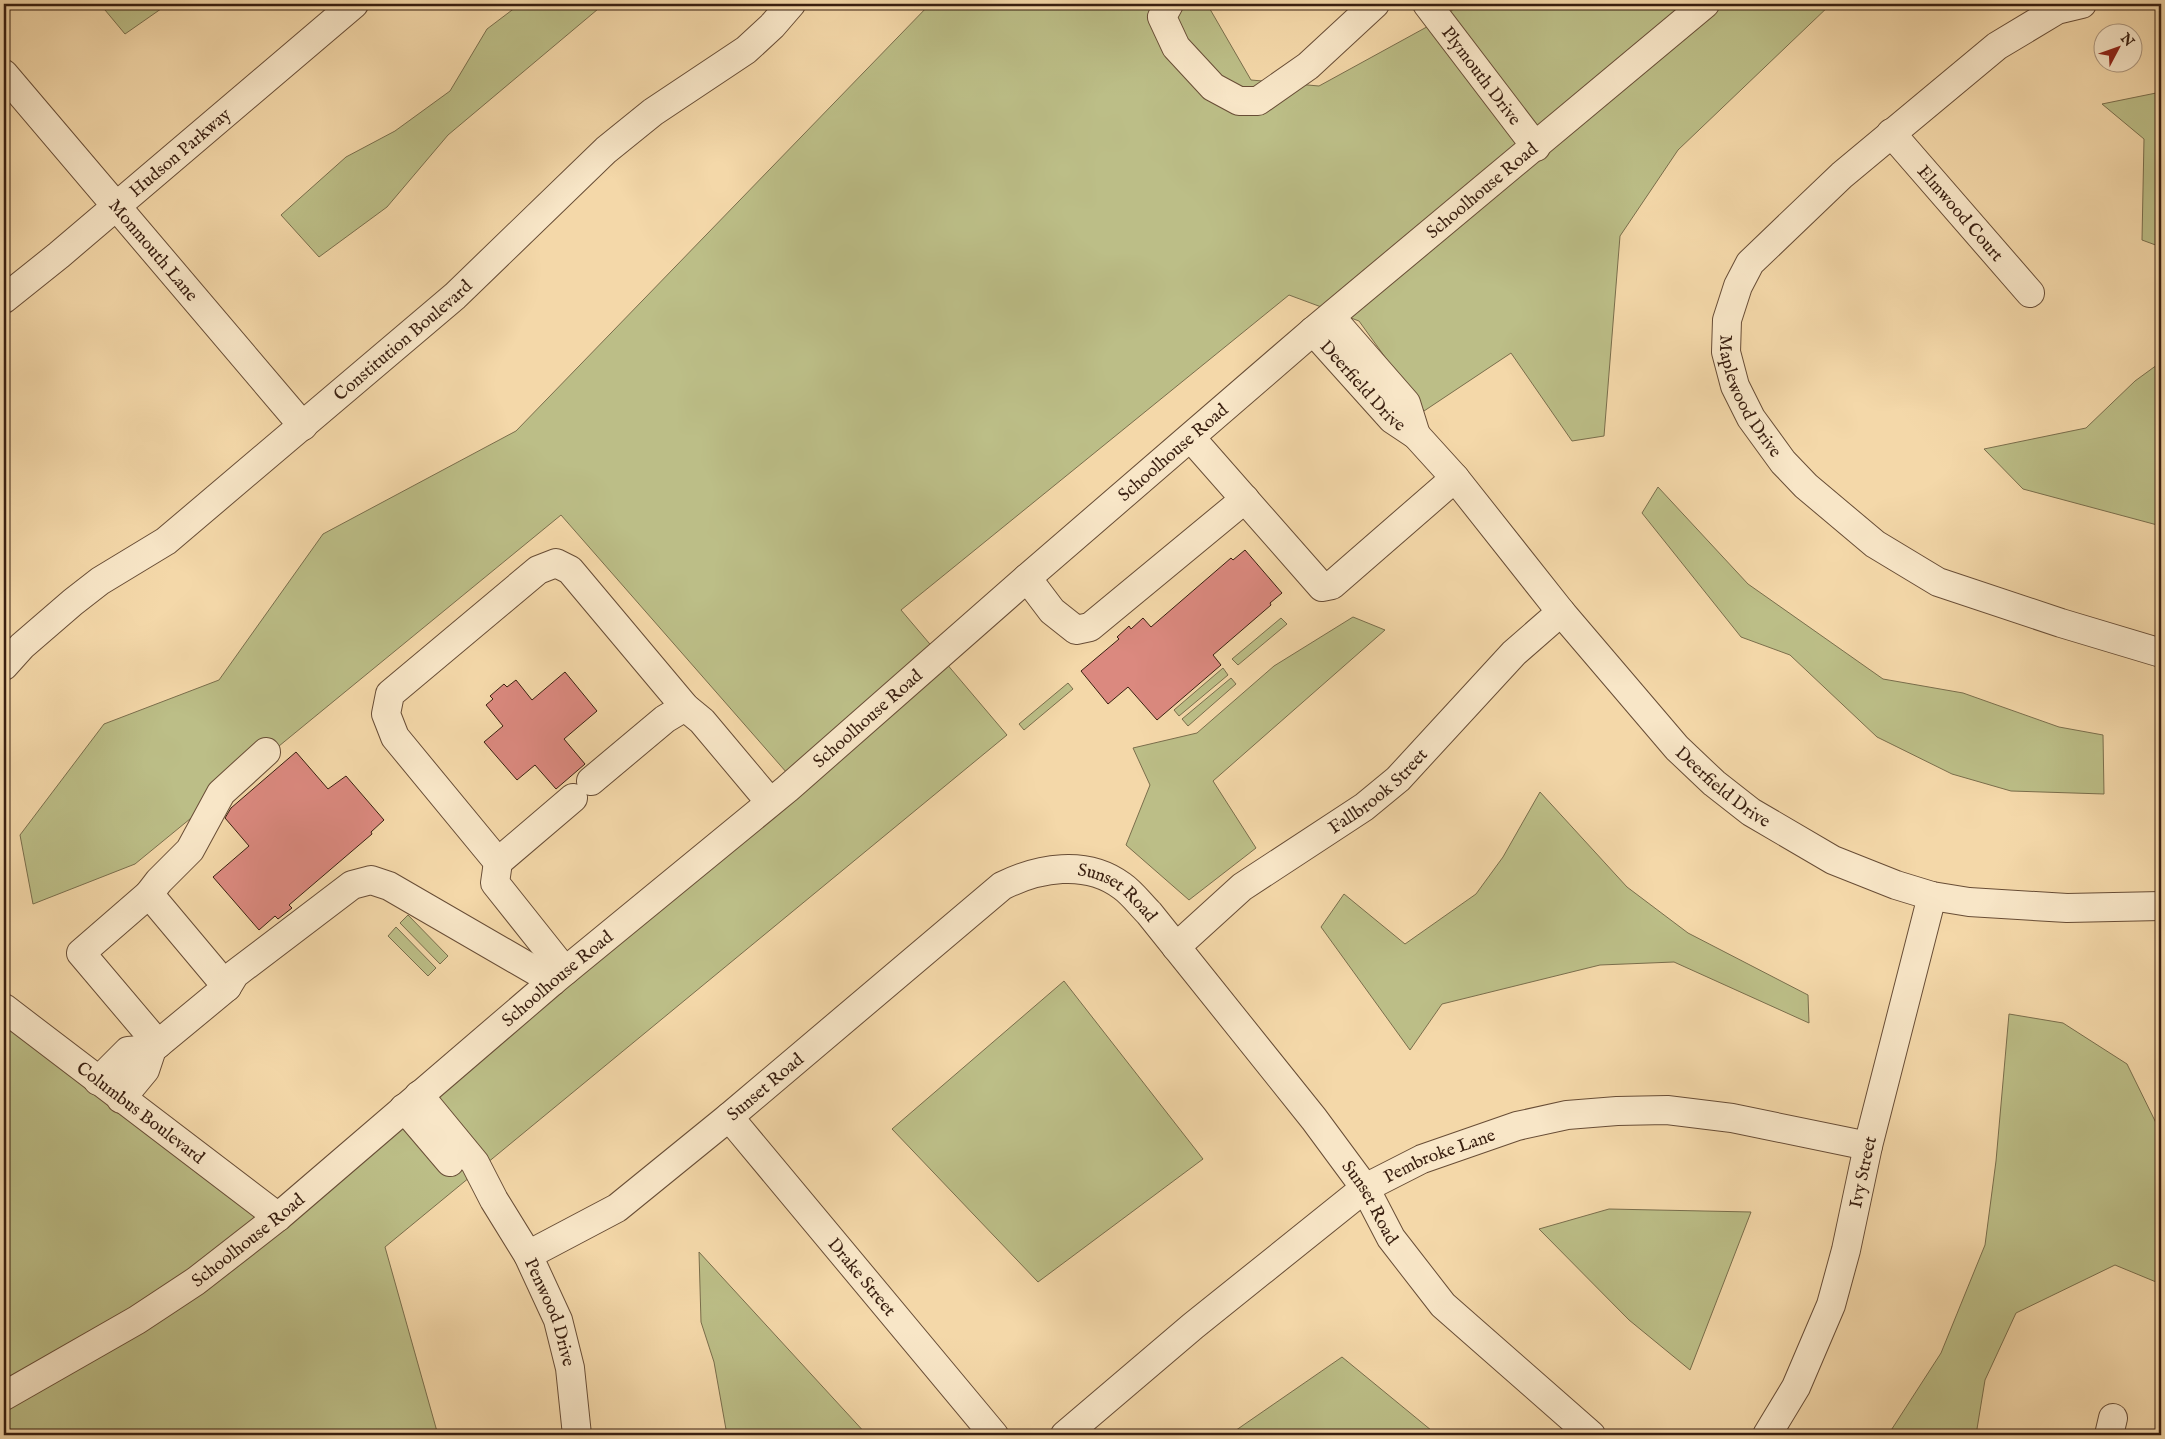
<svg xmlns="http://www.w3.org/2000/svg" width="2165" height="1439" font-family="'IM FELL English',serif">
<rect width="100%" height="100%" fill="#f4d8a9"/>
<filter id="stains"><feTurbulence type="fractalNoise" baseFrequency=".004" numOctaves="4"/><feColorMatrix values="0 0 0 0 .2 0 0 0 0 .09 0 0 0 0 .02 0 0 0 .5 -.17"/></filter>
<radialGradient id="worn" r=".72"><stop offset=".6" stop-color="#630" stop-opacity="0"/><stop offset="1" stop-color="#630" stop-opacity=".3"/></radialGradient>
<path fill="#bcbe87" stroke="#7a6e4c" d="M 100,4 L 168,4 L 125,34 Z
M 520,4 L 604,4 L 448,135 L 387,207 L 319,257 L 281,215 L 346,157 L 395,131 L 450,91 L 487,29 Z
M 930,4 L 1207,4 L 1251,80 L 1319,86 L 1434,23 L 1461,4 L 1551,4 L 1563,8 L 1568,4 L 1831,4 L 1678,150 L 1620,236 L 1604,436 L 1572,441 L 1511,353 L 1424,411 L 1359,321 L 1289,295 L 901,610 L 1007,735 L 385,1247 L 438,1435 L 4,1435 L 4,1019 L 274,1217 L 787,773 L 561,515 L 135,864 L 33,904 L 20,835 L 104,724 L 219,680 L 323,534 L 516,431 Z
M 2161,92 L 2161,247 L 2142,240 L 2144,139 L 2102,104 Z
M 2161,362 L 2161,526 L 2023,489 L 1984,449 L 2086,428 L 2135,381 Z
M 1658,487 L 1748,584 L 1883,679 L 1963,693 L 2059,727 L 2103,735 L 2104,794 L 2011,791 L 1952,774 L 1877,737 L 1790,655 L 1741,637 L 1642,513 Z
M 1353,617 L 1385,630 L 1213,781 L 1256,848 L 1189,900 L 1126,845 L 1150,785 L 1133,748 L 1197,733 L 1274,666 Z
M 1281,618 L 1287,624 L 1238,665 L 1232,659 Z
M 1223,668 L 1228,675 L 1179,716 L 1174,710 Z
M 1231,678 L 1236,684 L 1188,726 L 1182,719 Z
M 1068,683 L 1073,689 L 1024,730 L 1019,724 Z
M 1540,792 L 1627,887 L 1688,933 L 1808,995 L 1809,1023 L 1674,962 L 1600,965 L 1442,1004 L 1410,1050 L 1321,927 L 1344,894 L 1405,944 L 1476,894 L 1503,857 Z
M 408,915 L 448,956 L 440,964 L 400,923 Z
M 396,927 L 436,968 L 428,976 L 388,936 Z
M 1064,981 L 1203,1159 L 1038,1282 L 892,1129 Z
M 2009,1014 L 2063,1023 L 2127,1064 L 2161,1133 L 2161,1284 L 2115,1265 L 2016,1313 L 1985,1380 L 1976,1435 L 1888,1435 L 1941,1353 L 1985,1245 L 1996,1161 Z
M 1609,1209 L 1751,1212 L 1690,1370 L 1629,1320 L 1539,1229 Z
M 699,1252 L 867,1435 L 727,1435 L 714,1362 L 701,1322 Z
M 1342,1357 L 1437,1435 L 1229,1435 Z"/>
<path fill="#db897f" stroke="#391f10" d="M 1245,550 L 1282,593 L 1270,603 L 1271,605 L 1213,655 L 1221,665 L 1157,720 L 1128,687 L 1108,704 L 1081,671 L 1119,639 L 1117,637 L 1129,626 L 1131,629 L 1143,618 L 1151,627 L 1231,558 L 1233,560 Z
M 565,672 L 597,711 L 564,739 L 585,764 L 556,789 L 535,765 L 517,780 L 484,742 L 503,726 L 486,705 L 493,699 L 490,696 L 504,684 L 507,687 L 516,680 L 532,700 Z
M 296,752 L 328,789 L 346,776 L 384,820 L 371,832 L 372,834 L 289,905 L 292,908 L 278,919 L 275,916 L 259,930 L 213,877 L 249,846 L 225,818 L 231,808 Z"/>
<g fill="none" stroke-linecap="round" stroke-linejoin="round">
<g stroke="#684d36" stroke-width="30">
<g id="minor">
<path d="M 1169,4 L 1162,17 L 1176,47 L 1213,87 L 1239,101 L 1258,101 L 1308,66 L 1375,4"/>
<path id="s1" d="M 1427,4 L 1536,147"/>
<path id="s2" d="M 2082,4 L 2057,10 L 1997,46 L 1842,175 L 1750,263 L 1738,286 L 1727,320 L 1726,352 L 1735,386 L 1751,418 L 1783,462 L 1806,486 L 1875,544 L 1938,582 L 2061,623 L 2161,653"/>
<path id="s3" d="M 4,74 L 303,426"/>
<path id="s4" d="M 1891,133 L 2030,293"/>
<path id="s5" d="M 4,299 L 59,255 L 354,4"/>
<path d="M 1331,317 L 1406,403 L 1416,435"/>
<path id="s6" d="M 1313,331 L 1392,419 L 1416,435 L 1455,478 L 1561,612 L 1677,748 L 1714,783 L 1751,812 L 1833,860 L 1896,885 L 1932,896 L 1969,902 L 2067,908 L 2161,906"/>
<path d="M 1191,438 L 1322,587 L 1332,585 L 1455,478"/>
<path d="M 1027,578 L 1052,611 L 1076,630 L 1090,627 L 1245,499"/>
<path id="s7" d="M 4,666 L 22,646 L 73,602 L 100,581 L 166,541 L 455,296 L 606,150 L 653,112 L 746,50 L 772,26 L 791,4"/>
<path d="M 591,781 L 665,719 L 685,707"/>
<path d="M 498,862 L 395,737 L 386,714 L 390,694 L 538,570 L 556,563 L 570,570 L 685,707 L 702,721 L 770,802"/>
<path d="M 149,894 L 159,881 L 190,850 L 221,793 L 266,752"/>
<path id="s8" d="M 1176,947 L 1242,887 L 1364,807 L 1398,779 L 1514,653 L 1561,612"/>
<path d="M 565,971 L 495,883 L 498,862 L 573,798"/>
<path id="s9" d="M 4,1008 L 278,1217"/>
<path d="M 158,1044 L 81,953 L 149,894 L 227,987"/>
<path d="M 98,1081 L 128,1051 L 152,1049"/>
<path id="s10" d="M 419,1095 L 475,1163 L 494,1200 L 528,1255 L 558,1320 L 570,1368 L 577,1435"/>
<path d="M 121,1099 L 145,1070 L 152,1049 L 227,987 L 235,974 L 352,885 L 371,880 L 389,886 L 553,981"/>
<path d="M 404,1108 L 450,1162"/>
<path id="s11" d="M 729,1117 L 994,1435"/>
<path id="s12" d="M 528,1255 L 617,1208 L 729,1117 L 1002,886 C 1038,868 1086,859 1122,886 C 1132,893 1140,904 1149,913 L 1314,1119 L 1365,1188 L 1391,1238 L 1443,1305 L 1591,1435"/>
<path id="s13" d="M 4,1396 L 137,1320 L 196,1281 L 278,1217 L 553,981 L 787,789 L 1027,578 L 1313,331 L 1705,4"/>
<path id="s14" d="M 1065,1435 L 1193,1326 L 1365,1188 L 1422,1159 L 1517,1126 L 1567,1115 L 1617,1111 L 1667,1110 L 1732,1118 L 1868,1146"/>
<path id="s15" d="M 1767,1435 L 1796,1387 L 1831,1305 L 1846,1250 L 1868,1146 L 1932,896"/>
<path d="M 2109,1435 L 2113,1418"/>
</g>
</g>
<use href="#minor" stroke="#f8e6c7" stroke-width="28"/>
</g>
<g text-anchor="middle" stroke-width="4.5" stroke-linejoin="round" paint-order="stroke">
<g font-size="18" fill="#391f10" stroke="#f8e6c7">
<text dy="6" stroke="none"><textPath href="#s1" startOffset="90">Plymouth Drive</textPath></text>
<text dy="6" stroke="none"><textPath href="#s5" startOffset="229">Hudson Parkway</textPath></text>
<text dy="6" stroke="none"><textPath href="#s13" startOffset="1910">Schoolhouse Road</textPath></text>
<text dy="6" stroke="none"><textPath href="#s4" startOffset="106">Elmwood Court</textPath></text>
<text dy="6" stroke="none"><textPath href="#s3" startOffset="231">Monmouth Lane</textPath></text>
<text dy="6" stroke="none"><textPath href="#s7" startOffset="516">Constitution Boulevard</textPath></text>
<text dy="6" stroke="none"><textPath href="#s6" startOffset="74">Deerfield Drive</textPath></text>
<text dy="6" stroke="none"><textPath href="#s2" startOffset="568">Maplewood Drive</textPath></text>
<text dy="6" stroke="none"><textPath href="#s13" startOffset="1505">Schoolhouse Road</textPath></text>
<text dy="6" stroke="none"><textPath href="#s13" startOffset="1100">Schoolhouse Road</textPath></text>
<text dy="6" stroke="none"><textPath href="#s6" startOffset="615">Deerfield Drive</textPath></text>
<text dy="6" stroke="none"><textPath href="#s8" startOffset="256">Fallbrook Street</textPath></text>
<text dy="6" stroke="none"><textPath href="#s12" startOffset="728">Sunset Road</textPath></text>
<text dy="6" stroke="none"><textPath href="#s13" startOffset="695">Schoolhouse Road</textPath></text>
<text dy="6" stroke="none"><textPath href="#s12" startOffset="292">Sunset Road</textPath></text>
<text dy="6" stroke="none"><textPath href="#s9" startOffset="172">Columbus Boulevard</textPath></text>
<text dy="6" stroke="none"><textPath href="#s14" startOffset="470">Pembroke Lane</textPath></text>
<text dy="6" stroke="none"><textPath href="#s15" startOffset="282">Ivy Street</textPath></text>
<text dy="6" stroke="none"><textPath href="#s12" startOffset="1132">Sunset Road</textPath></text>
<text dy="6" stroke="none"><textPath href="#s13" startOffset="290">Schoolhouse Road</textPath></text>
<text dy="6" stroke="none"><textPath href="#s11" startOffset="208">Drake Street</textPath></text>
<text dy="6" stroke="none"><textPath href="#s10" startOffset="256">Penwood Drive</textPath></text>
</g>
</g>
<rect width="2165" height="1439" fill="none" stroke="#f4d8a9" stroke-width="20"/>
<rect x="5" y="5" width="2155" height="1429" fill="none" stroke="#391f10" stroke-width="2.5"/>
<rect x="10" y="10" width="2145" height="1419" fill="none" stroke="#391f10"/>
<g transform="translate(2118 48) rotate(49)"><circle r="24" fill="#f8e6c7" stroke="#ac967e"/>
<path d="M0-4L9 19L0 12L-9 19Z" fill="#8f2418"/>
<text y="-8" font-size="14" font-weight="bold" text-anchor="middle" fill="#391f10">N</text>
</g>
<rect width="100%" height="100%" filter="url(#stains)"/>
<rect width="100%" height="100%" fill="url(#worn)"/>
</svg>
